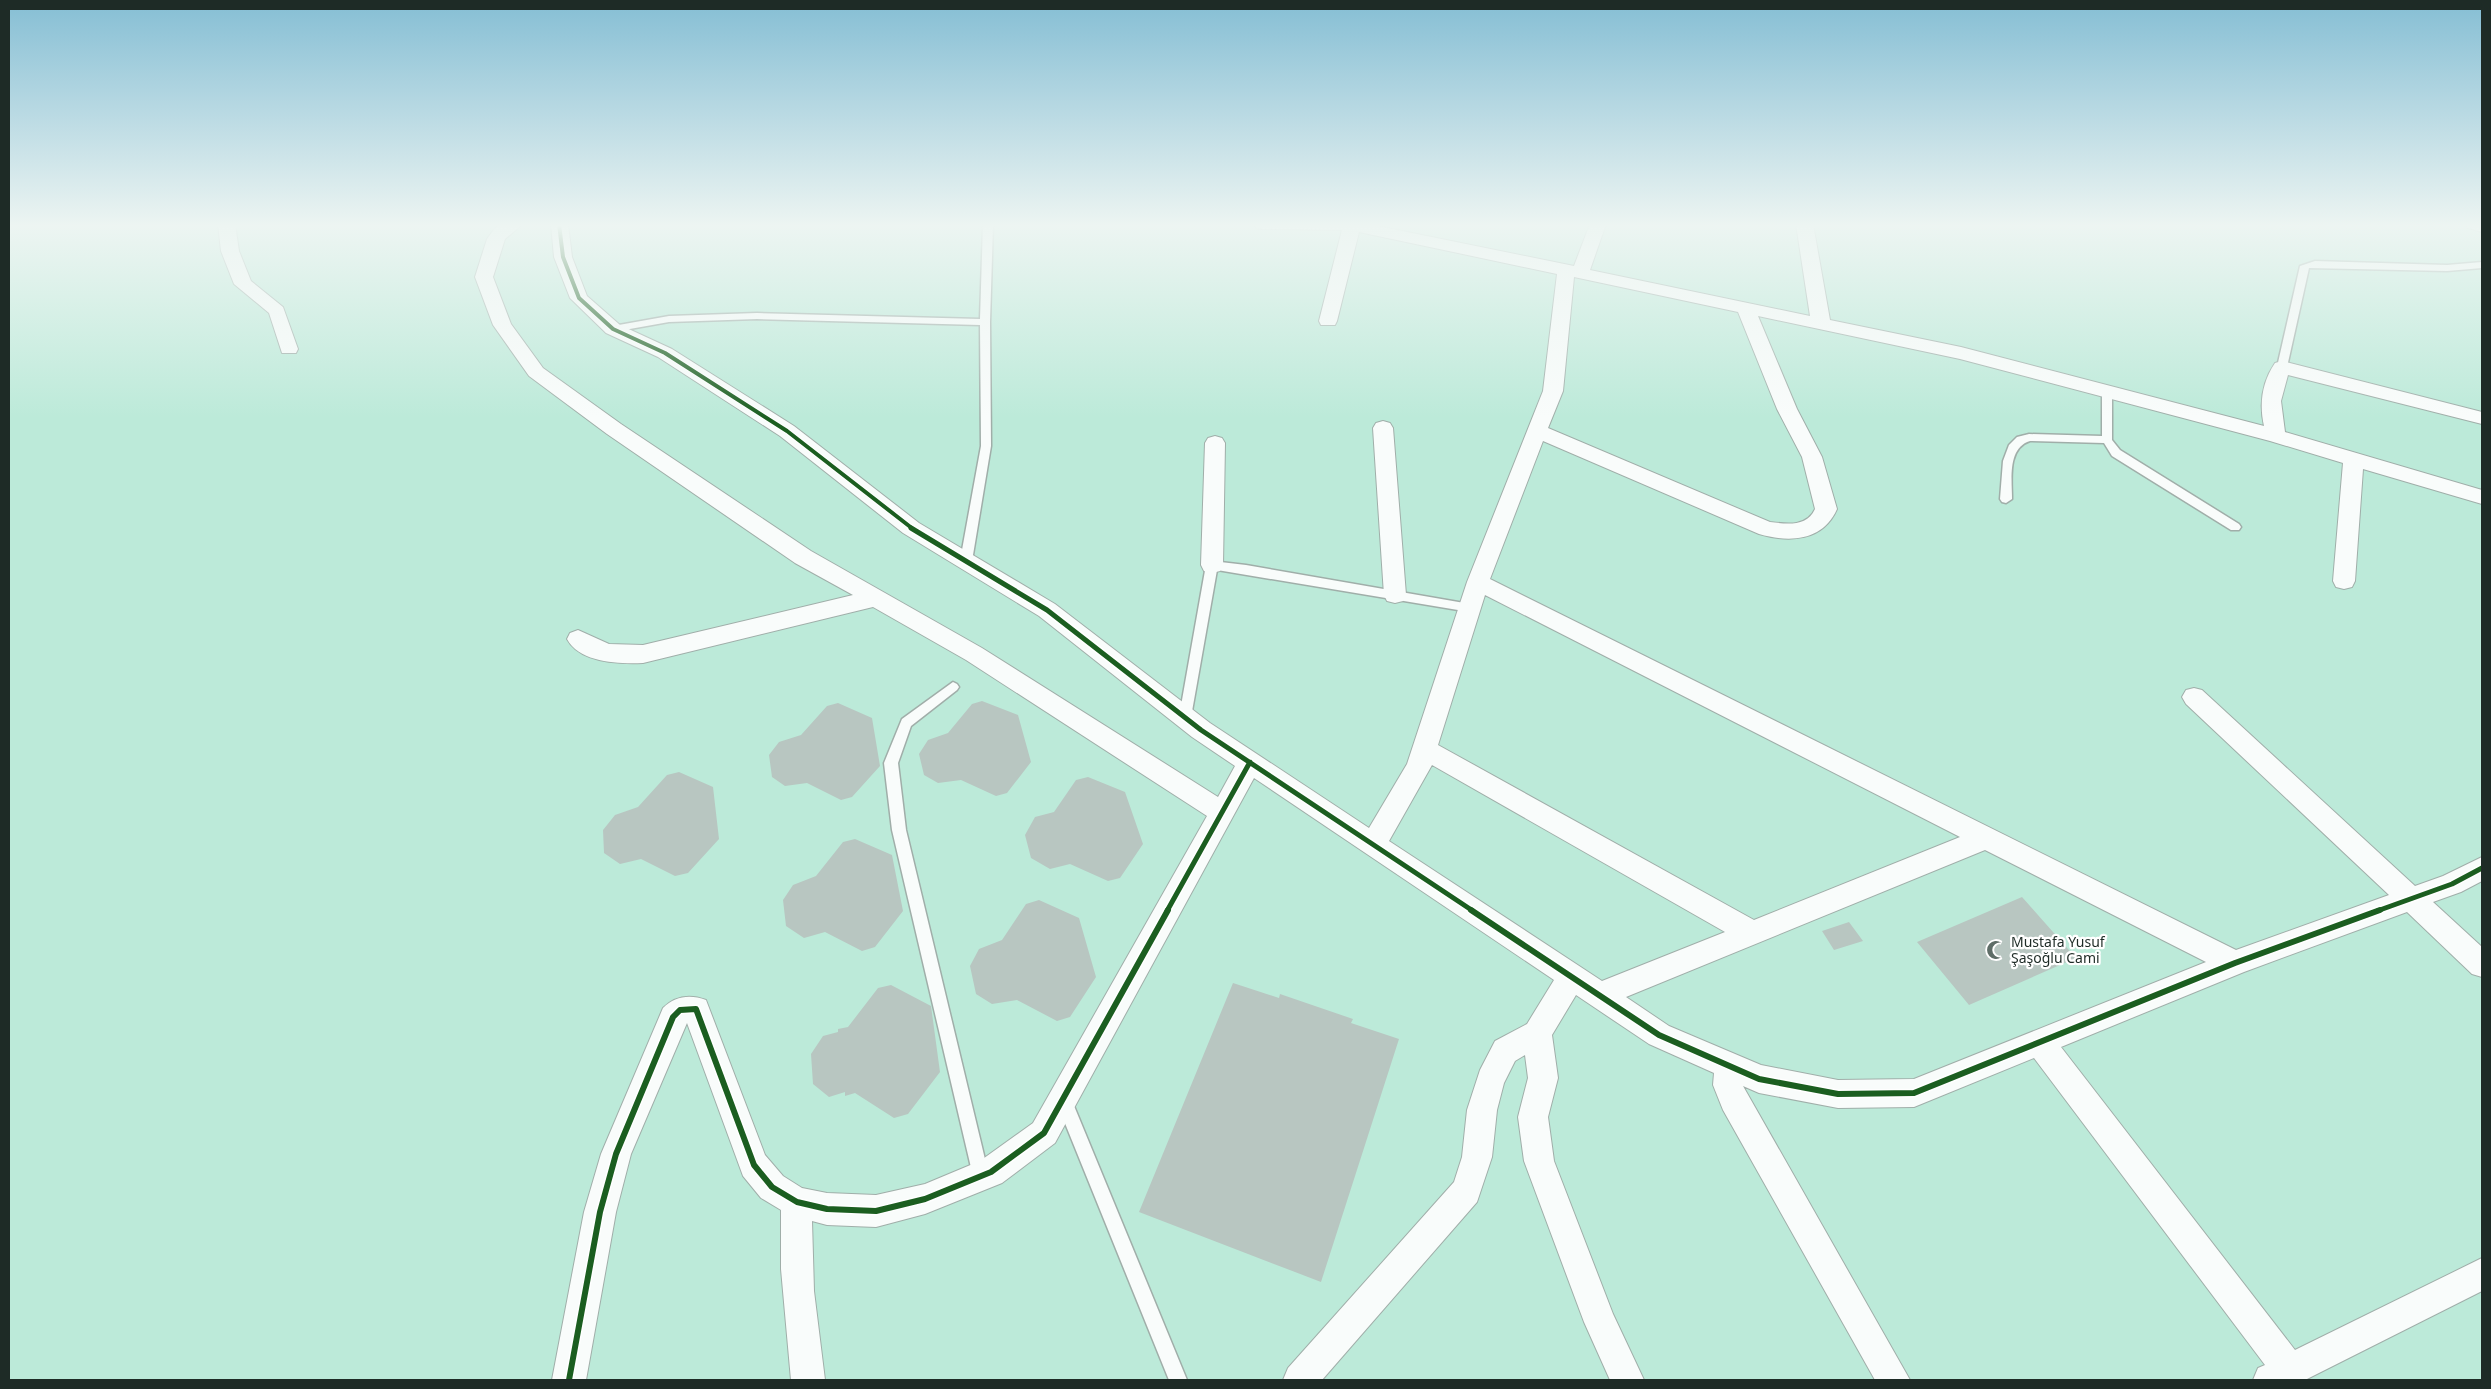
<svg xmlns="http://www.w3.org/2000/svg" width="2491" height="1389" font-family="'Noto Sans',sans-serif">
<rect width="100%" height="100%" fill="#d8e9e3"/>
<path fill="#bcead9" d="M 9,224 L 2482,224 L 2482,1380 L 9,1380 Z"/>
<path fill="#b8c6c1" d="M 982,701 L 1018,715 L 1031,762 L 1007,793 L 996,796 L 961,780 L 938,783 L 924,775 L 919,754 L 928,740 L 948,733 L 972,704 Z
M 838,703 L 872,718 L 880,766 L 852,797 L 841,800 L 807,783 L 785,786 L 772,777 L 769,755 L 779,742 L 801,735 L 827,706 Z
M 679,772 L 713,787 L 719,839 L 688,873 L 675,876 L 641,859 L 620,864 L 604,853 L 603,830 L 615,815 L 638,807 L 667,775 Z
M 1088,777 L 1125,792 L 1143,844 L 1120,878 L 1108,881 L 1070,864 L 1050,869 L 1031,858 L 1025,835 L 1035,817 L 1054,812 L 1076,780 Z
M 855,839 L 892,855 L 903,911 L 875,947 L 862,951 L 825,932 L 804,938 L 786,926 L 783,900 L 793,885 L 816,876 L 843,842 Z
M 2022,897 L 2076,958 L 1969,1005 L 1917,942 Z
M 1039,900 L 1079,918 L 1096,977 L 1070,1017 L 1057,1021 L 1017,1000 L 992,1004 L 976,994 L 970,966 L 979,949 L 1002,940 L 1026,904 Z
M 1849,922 L 1863,941 L 1834,950 L 1822,931 Z
M 1233,983 L 1279,998 L 1280,994 L 1353,1019 L 1351,1023 L 1399,1039 L 1321,1282 L 1139,1212 Z
M 891,985 L 931,1006 L 940,1072 L 908,1114 L 894,1118 L 855,1093 L 845,1096 L 845,1092 L 829,1097 L 813,1084 L 811,1054 L 823,1036 L 838,1032 L 838,1029 L 848,1027 L 878,988 Z"/>
<g fill="none" stroke-linecap="round" stroke-linejoin="round">
<g stroke="#a0aea9" stroke-width="3">
<path id="service" d="M 983,224 L 993,224 L 990,322 L 991,446 L 972,561 L 966,565 L 960,561 L 981,446 L 980,325 L 757,319 L 669,322 L 613,332 L 608,329 L 613,326 L 669,316 L 757,313 L 980,319 Z
M 2315,261 L 2447,265 L 2482,262 L 2482,268 L 2447,271 L 2309,268 L 2287,367 L 2282,370 L 2278,369 L 2277,367 L 2300,266 Z
M 2107,390 L 2112,393 L 2112,440 L 2120,450 L 2239,524 L 2241,527 L 2239,530 L 2231,530 L 2112,456 L 2104,443 L 2030,441 C 2007,448 2012,480 2012,499 L 2006,503 L 2002,502 L 2000,499 L 2003,461 L 2009,445 L 2017,437 L 2029,434 L 2102,436 L 2102,393 Z
M 1212,561 L 1246,565 L 1470,604 L 1476,608 L 1470,612 L 1217,570 L 1191,717 L 1189,721 L 1181,721 L 1179,717 L 1206,565 Z
M 953,682 L 957,684 L 959,687 L 957,690 L 911,726 L 898,763 L 906,830 L 989,1176 L 987,1182 L 981,1184 L 975,1182 L 973,1176 L 892,830 L 884,763 L 902,719 Z
M 1064,1094 L 1069,1096 L 1072,1101 L 1187,1380 L 1169,1380 L 1056,1101 L 1059,1096 Z"/>
</g>
<g stroke="#a0aea9" stroke-width="2">
<path id="minor" d="M 218,224 L 235,224 L 239,251 L 251,281 L 283,307 L 298,349 L 296,353 L 282,353 L 269,313 L 234,284 L 221,251 Z
M 503,224 L 523,224 L 505,239 L 493,277 L 511,324 L 543,368 L 621,424 L 811,551 L 982,648 L 1218,797 L 1235,766 L 1192,737 L 1039,616 L 903,533 L 780,436 L 658,357 L 606,333 L 570,298 L 554,257 L 551,224 L 568,224 L 572,257 L 587,296 L 620,325 L 672,349 L 794,426 L 919,523 L 1055,604 L 1210,723 L 1369,828 L 1407,764 L 1467,582 L 1543,391 L 1557,274 L 1359,232 L 1337,321 L 1335,325 L 1321,325 L 1319,321 L 1342,230 L 1262,229 L 1256,228 L 1254,224 L 1368,224 L 1574,266 L 1590,224 L 1606,224 L 1590,270 L 1810,316 L 1796,224 L 1813,224 L 1830,320 L 1961,347 L 2264,426 C 2259,404 2262,382 2275,363 L 2282,361 L 2482,412 L 2482,424 L 2288,375 L 2281,401 L 2285,432 L 2482,490 L 2482,504 L 2363,469 L 2355,581 L 2352,587 L 2344,589 L 2336,587 L 2333,581 L 2343,463 L 2270,441 L 1960,359 L 1758,316 L 1797,409 L 1822,457 L 1837,509 C 1823,541 1790,543 1759,534 L 1543,441 L 1490,579 L 2236,950 L 2389,895 L 2186,704 L 2182,697 L 2186,690 L 2194,688 L 2202,690 L 2415,886 L 2443,876 L 2482,857 L 2482,881 L 2461,892 L 2433,902 L 2482,947 L 2482,977 L 2472,974 L 2407,912 L 2244,972 L 2061,1047 L 2295,1350 L 2482,1258 L 2482,1291 L 2305,1380 L 2253,1380 L 2258,1368 L 2265,1365 L 2034,1058 L 1914,1107 L 1838,1108 L 1759,1093 L 1743,1086 L 1910,1380 L 1875,1380 L 1723,1110 L 1713,1085 L 1714,1073 L 1649,1044 L 1576,995 L 1552,1035 L 1558,1078 L 1548,1117 L 1554,1161 L 1613,1314 L 1644,1380 L 1610,1380 L 1584,1322 L 1524,1161 L 1518,1117 L 1528,1078 L 1525,1055 L 1515,1061 L 1504,1083 L 1497,1110 L 1492,1157 L 1477,1202 L 1322,1380 L 1283,1380 L 1288,1368 L 1454,1182 L 1462,1157 L 1467,1110 L 1480,1070 L 1495,1041 L 1527,1024 L 1554,980 L 1254,778 L 1055,1143 L 1002,1183 L 925,1214 L 876,1227 L 827,1225 L 812,1221 L 814,1291 L 825,1380 L 791,1380 L 781,1269 L 781,1210 L 761,1198 L 743,1176 L 687,1023 L 631,1154 L 616,1212 L 586,1380 L 552,1380 L 584,1212 L 601,1154 L 663,1008 C 675,996 690,994 706,1000 L 765,1155 L 783,1176 L 802,1188 L 827,1193 L 876,1195 L 925,1184 L 980,1161 L 1033,1123 L 1207,816 L 966,660 L 873,607 L 643,663 C 619,664 580,663 567,639 L 570,633 L 578,630 L 609,644 L 643,645 L 853,595 L 795,563 L 607,434 L 529,376 L 493,325 L 475,277 L 487,239 L 495,228 ZM 1574,277 L 1738,312 L 1777,409 L 1802,457 L 1815,509 C 1807,527 1787,524 1770,522 L 1548,428 L 1563,391 ZM 1485,595 L 1960,837 L 1754,920 L 1438,745 ZM 1432,765 L 1725,932 L 1602,981 L 1389,841 ZM 1985,850 L 2206,962 L 1914,1079 L 1838,1080 L 1761,1065 L 1669,1026 L 1626,997 Z
M 2465,224 L 2482,224 L 2482,232 L 2468,228 Z
M 1383,421 L 1390,423 L 1393,428 L 1406,595 L 1403,601 L 1395,603 L 1387,601 L 1384,595 L 1373,428 L 1376,423 Z
M 1215,436 L 1222,438 L 1225,443 L 1223,565 L 1220,571 L 1212,573 L 1204,571 L 1201,565 L 1205,443 L 1208,438 Z"/>
</g>
<use href="#service" fill="#f9fcfb" fill-rule="evenodd"/>
<use href="#minor" fill="#f9fcfb" fill-rule="evenodd"/>
<g stroke="#fff" stroke-width="6">
<path id="cycleway-far2" d="M 559,224 L 563,257 L 579,298 L 613,329 L 665,353 L 787,431 L 913,529"/>
</g>
<g stroke="#fff" stroke-width="8">
<path id="cycleway-far1" d="M 911,528 L 1047,610 L 1201,730 L 1473,911
M 1167,911 L 1250,762
M 2377,911 L 2452,884 L 2482,868"/>
</g>
<g stroke="#fff" stroke-width="9">
<path id="cycleway" d="M 1471,910 L 1659,1035 L 1759,1079 L 1838,1094 L 1914,1093 L 2235,963 L 2380,910
M 569,1380 L 600,1212 L 616,1154 L 673,1017 L 680,1010 L 696,1009 L 754,1165 L 772,1187 L 797,1202 L 827,1209 L 876,1211 L 925,1199 L 991,1172 L 1044,1133 L 1168,910"/>
</g>
<use href="#cycleway-far2" stroke="#1b5e20" stroke-width="4"/>
<use href="#cycleway-far1" stroke="#1b5e20" stroke-width="5"/>
<use href="#cycleway" stroke="#1b5e20" stroke-width="6"/>
</g>
<linearGradient id="sky" x2="0" y2="1"><stop stop-color="#85bed4"/><stop offset="0.54" stop-color="#edf5f2"/><stop offset="1" stop-color="#edf5f2" stop-opacity="0"/></linearGradient>
<rect width="2491" height="418" fill="url(#sky)"/>
<defs>
<g id="mosque-bare" transform="scale(1.5)"><path d="M3.5-4.9A6 6 0 1 0 3.5 4.9A5 5 0 1 1 3.5-4.9Z" fill="#5f6e68" stroke="#fff" stroke-width="2.5" paint-order="stroke"/></g>
</defs>
<g fill-rule="evenodd">
<use href="#mosque-bare" x="1996" y="950"/>
</g>
<g text-anchor="middle" stroke-width="4.5" stroke-linejoin="round" paint-order="stroke">
<g font-size="14" fill="#1e2b26" stroke="#fff" text-anchor="start">
<text x="2011" y="947">Mustafa Yusuf<tspan x="2011" dy="16">Şaşoğlu Cami</tspan></text>
</g>
</g>
<rect width="2491" height="1389" fill="none" stroke="#1e2b26" stroke-width="20"/>
</svg>
